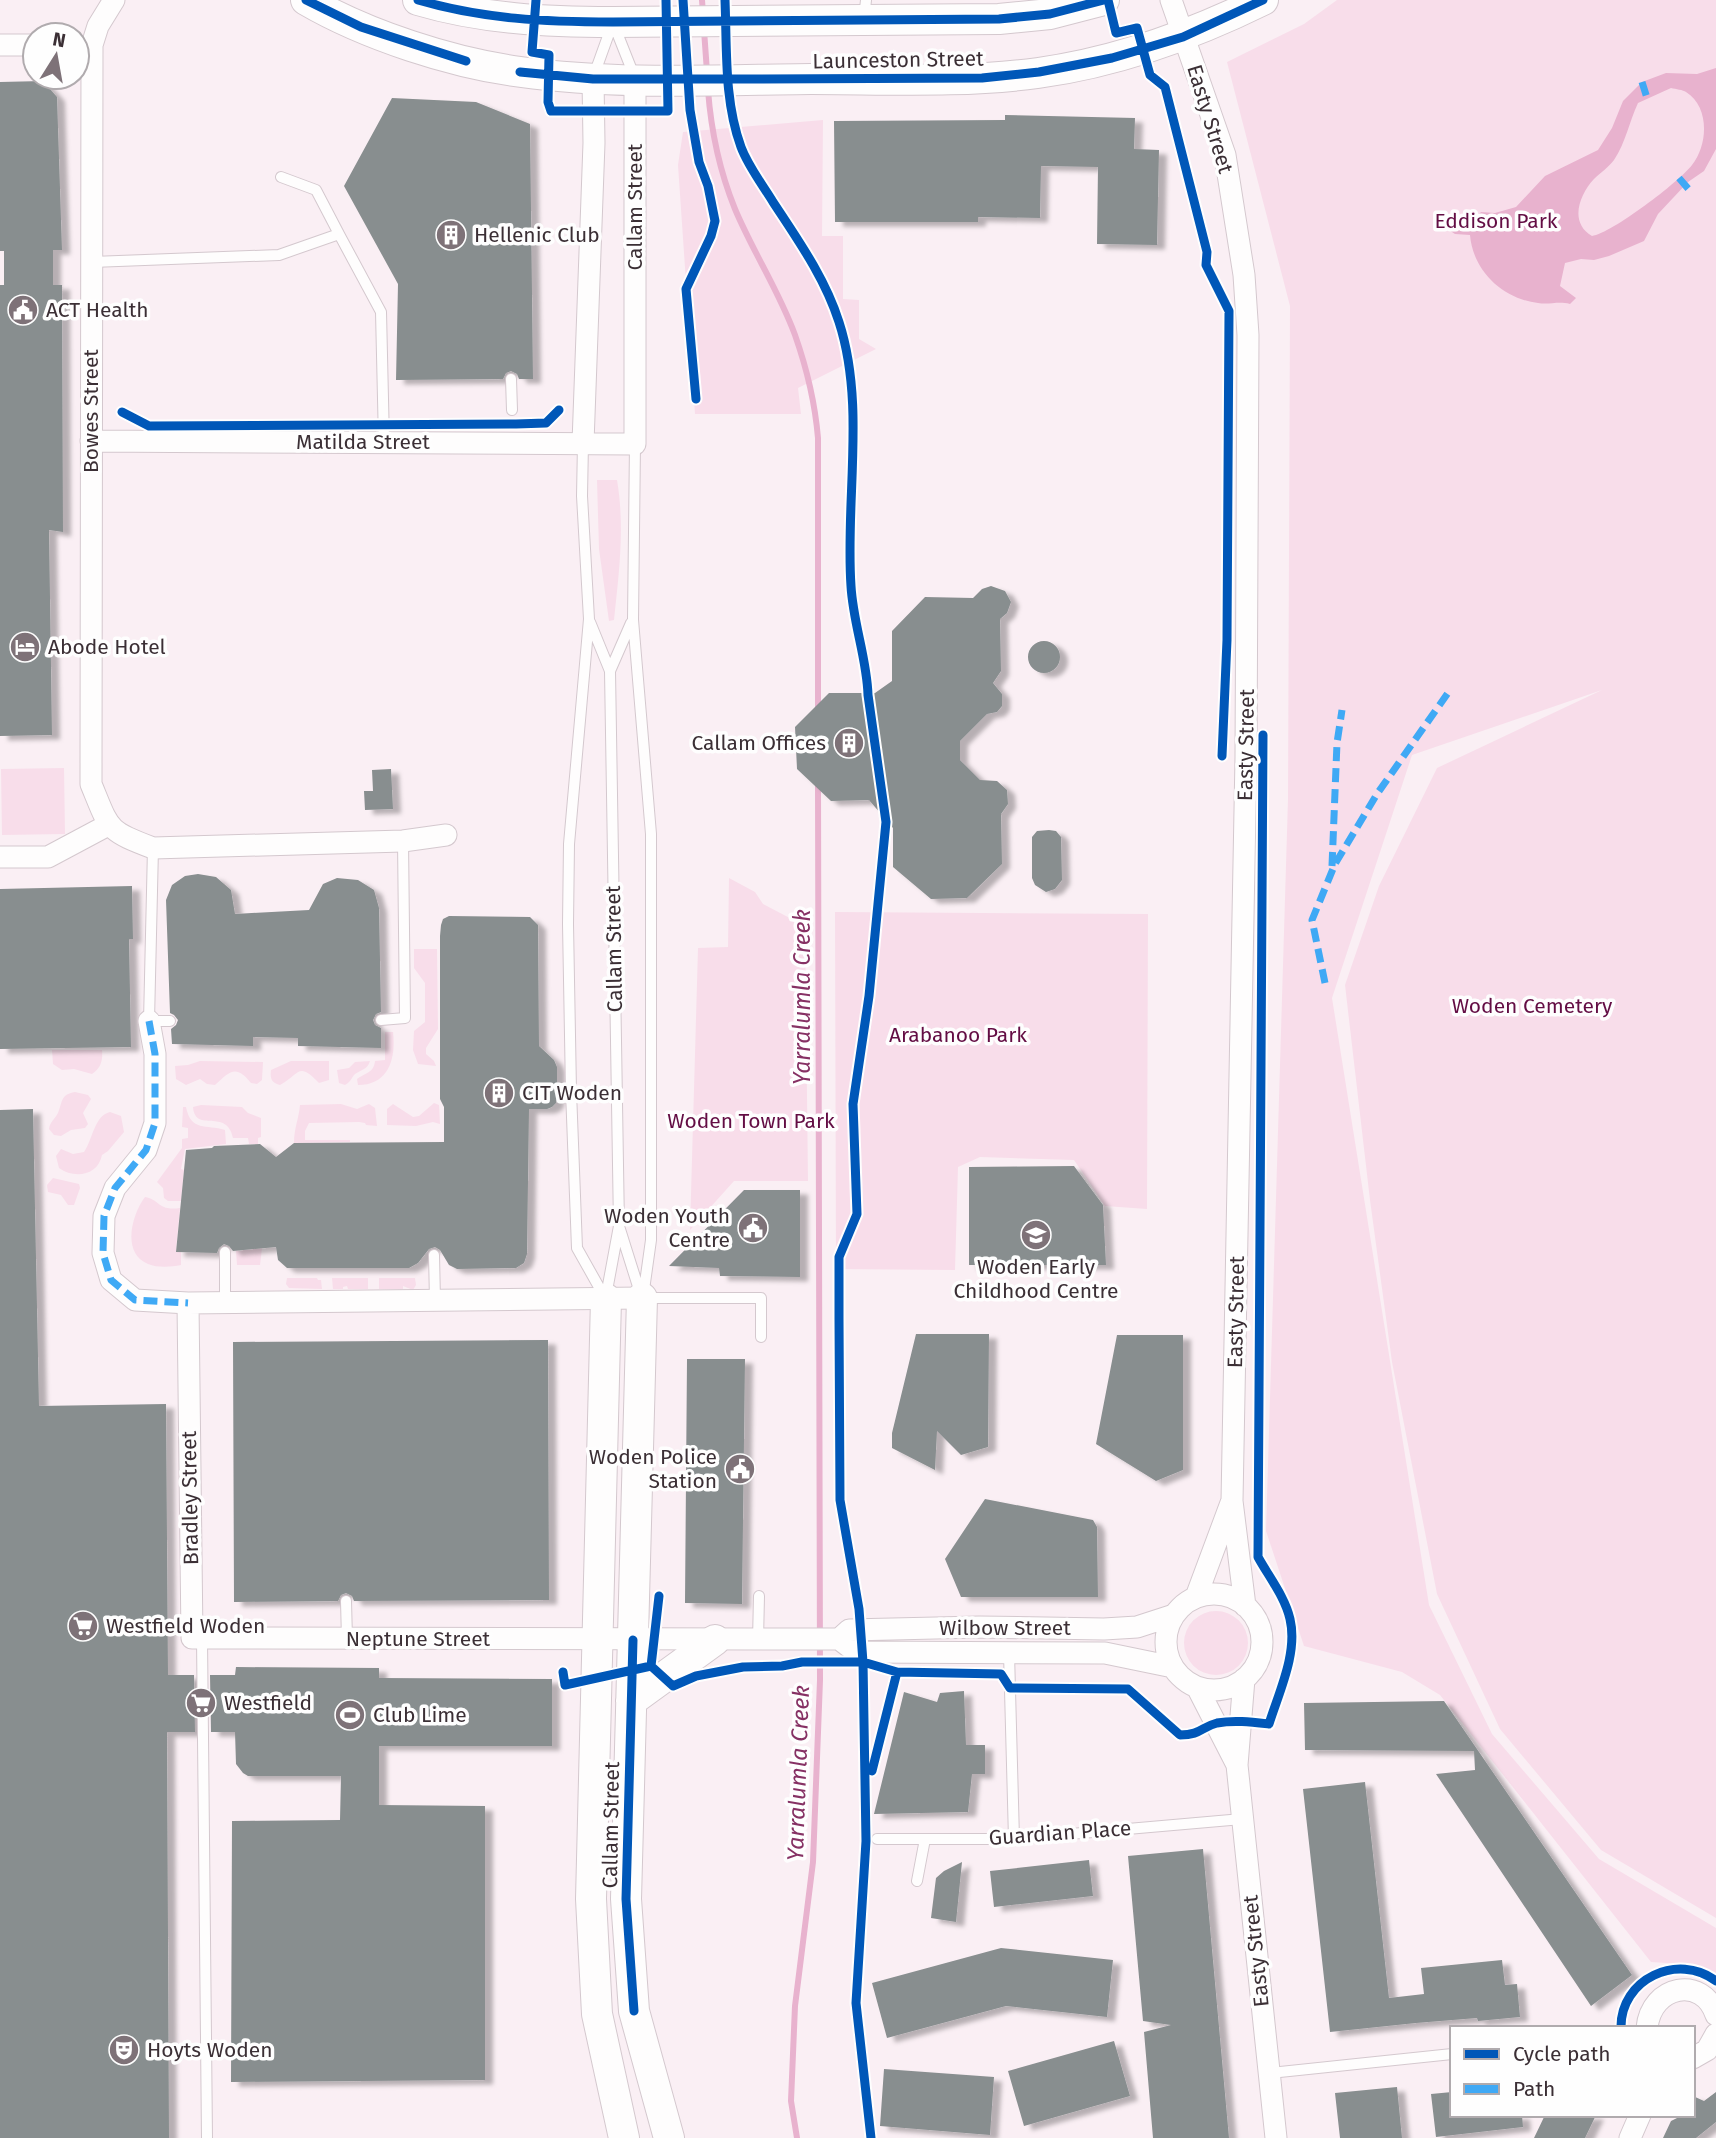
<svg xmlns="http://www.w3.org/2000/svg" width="1716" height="2138" font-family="'Fira Sans',sans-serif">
<defs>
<filter id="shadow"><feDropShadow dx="8" dy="4.5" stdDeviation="2" flood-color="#0004"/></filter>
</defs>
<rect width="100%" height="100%" fill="#faeff4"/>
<path fill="#f8ddea" d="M 1337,0 L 1716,0 L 1716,1918 L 1601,1850 L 1500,1729 L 1437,1594 L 1392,1362 L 1370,1200 L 1345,985 L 1379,886 L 1437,768 L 1602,690 L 1412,755 L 1332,998 L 1429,1605 L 1492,1734 L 1599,1859 L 1716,1928 L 1716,1974 L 1698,1965 L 1651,1962 L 1440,1695 L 1402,1672 L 1304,1646 L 1266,1531 L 1288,799 L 1290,306 L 1227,62 L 1304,24 Z
M 823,120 L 822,236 L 843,236 L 843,299 L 859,300 L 859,339 L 876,349 L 798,388 L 801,414 L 695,414 L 678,165 L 683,132 Z
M 597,480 L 617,480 C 625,527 619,573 614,620 L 609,621 L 599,549 Z
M 64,768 L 65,834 L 2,835 L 1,769 Z
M 729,878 L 755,892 L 763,904 L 805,926 L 808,1181 L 734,1181 L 690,1230 L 698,948 L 728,947 Z
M 835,912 L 1148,914 L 1147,1209 L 1105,1206 L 1074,1160 L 980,1157 L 958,1167 L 955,1270 L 836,1269 Z
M 414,949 L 437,949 L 438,1029 L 426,1048 L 426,1054 L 434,1061 L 436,1066 L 418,1064 L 413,1050 L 414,1031 L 425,1022 L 425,983 L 414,968 Z
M 385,1032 L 393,1032 C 396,1058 389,1085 358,1085 L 357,1079 C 365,1073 374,1073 375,1061 L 385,1060 Z
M 52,1050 L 102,1050 C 103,1060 101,1068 92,1074 L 74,1069 L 62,1070 L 53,1064 Z
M 200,1061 L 263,1062 L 262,1080 L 257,1084 L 251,1083 C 236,1064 230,1071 215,1085 L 207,1084 L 200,1079 L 186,1085 L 176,1079 L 175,1066 L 188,1065 Z
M 291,1061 L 329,1061 L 329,1080 L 319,1083 C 298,1061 300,1074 280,1085 C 271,1083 270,1078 271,1070 Z
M 370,1061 C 367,1070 362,1069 355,1074 C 351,1078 351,1082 345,1085 L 339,1083 L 337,1070 L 349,1068 L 355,1062 Z
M 75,1092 L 88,1095 L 91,1099 L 83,1113 L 88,1124 L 85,1128 L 71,1130 L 61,1136 L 54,1135 L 49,1129 C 50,1122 54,1120 58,1113 C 63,1101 60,1095 75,1092 Z
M 434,1103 L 439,1105 L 440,1124 L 433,1122 L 416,1126 L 387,1125 L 387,1109 L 393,1104 L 413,1117 L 419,1116 Z
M 341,1104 L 357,1109 L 369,1104 L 375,1108 L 377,1126 L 366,1125 L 365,1123 L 359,1122 L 309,1123 L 305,1131 L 305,1140 L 350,1140 L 350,1142 L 294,1143 C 294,1128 299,1118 300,1105 Z
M 201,1105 L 242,1107 L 248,1113 L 261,1118 L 261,1137 L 258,1138 L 258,1144 L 249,1144 L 248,1138 L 233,1138 C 227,1107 195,1134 193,1107 Z
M 183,1107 L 186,1107 C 191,1132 206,1124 225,1130 L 226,1144 L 185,1149 L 181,1169 L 184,1170 L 181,1201 L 168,1201 L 164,1198 L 163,1188 L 157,1182 L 182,1148 L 182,1139 L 188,1138 L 188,1128 L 182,1127 Z
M 110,1112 L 121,1116 L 124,1132 L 108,1151 L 102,1155 C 98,1176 74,1179 59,1168 L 56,1156 L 61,1149 L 73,1154 L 84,1152 C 93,1139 94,1116 110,1112 Z
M 53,1178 L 79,1184 L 80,1188 L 74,1205 L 68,1205 L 61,1195 L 48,1192 L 47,1185 Z
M 145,1197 C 161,1200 157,1211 180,1208 L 176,1250 L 181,1252 L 181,1265 C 171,1267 158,1268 148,1264 C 121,1253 132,1214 145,1197 Z
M 262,1248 L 260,1265 L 237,1265 L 236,1251 Z
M 287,1278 L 317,1278 L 318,1280 L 321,1280 L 322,1289 L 289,1288 L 286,1284 Z
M 332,1278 L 368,1278 L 368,1289 L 348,1289 L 347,1286 L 343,1287 L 343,1289 L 333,1289 Z
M 379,1278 L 415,1278 L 416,1285 L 413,1290 L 403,1286 L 403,1289 L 379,1289 Z
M1184 1643a32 32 0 1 1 64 0a32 32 0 1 1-64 0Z"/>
<path fill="#e8b2ce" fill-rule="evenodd" d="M 1716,68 L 1716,149 L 1704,171 L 1688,182 L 1658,214 L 1644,241 L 1609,256 L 1594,260 L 1581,259 L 1565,263 L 1560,286 L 1576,298 L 1570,304 C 1558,301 1549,305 1538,303 C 1503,299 1473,271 1470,235 L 1455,234 L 1446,228 L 1447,222 L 1470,223 L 1481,212 L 1495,213 L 1516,207 L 1545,176 L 1598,150 L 1612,128 L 1623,101 L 1642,82 L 1666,73 L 1697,74 ZM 1671,88 C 1676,89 1683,90 1686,92 C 1710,107 1708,145 1692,165 C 1679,182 1612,233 1592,236 C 1569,223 1579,195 1594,179 C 1600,173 1609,167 1614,160 C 1626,142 1629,122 1638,103 Z"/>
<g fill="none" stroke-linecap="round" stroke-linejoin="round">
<path stroke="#e8b2ce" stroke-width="6" d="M 702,0 L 703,13
M 704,30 L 707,72
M 708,90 C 711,130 720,172 735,209 C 753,252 779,291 795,335 C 807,369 815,403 818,438 L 818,710
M 797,2138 L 791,2101 L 795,2006 L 813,1862 L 820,1680 L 818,784"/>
</g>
<path fill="#888e8f" filter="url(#shadow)" d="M 43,81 L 57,97 L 62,250 L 53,250 L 53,285 L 62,285 L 63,532 L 49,530 L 52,735 L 0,736 L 0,285 L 4,285 L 4,251 L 0,251 L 0,82 Z
M 392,98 L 476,102 L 530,124 L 533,379 L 519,379 L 517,374 L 511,371 L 506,373 L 503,379 L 396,380 L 398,284 L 344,186 Z
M 1005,115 L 1135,118 L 1134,149 L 1159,150 L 1157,245 L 1097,244 L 1098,167 L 1041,166 L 1040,218 L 978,217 L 978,222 L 835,222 L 834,121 L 1005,120 Z
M 991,586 L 1005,591 L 1011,602 L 1007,613 L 1000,619 L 1001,671 L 993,683 L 1002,694 L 1002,706 L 997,712 L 987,714 L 960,741 L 960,760 L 980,780 L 997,781 L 1007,790 L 1008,804 L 1001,814 L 1002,864 L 967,898 L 931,899 L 893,867 L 893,828 L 869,800 L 831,801 L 797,769 L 795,727 L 829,693 L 875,693 L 892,681 L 892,631 L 925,597 L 973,598 L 982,589 Z
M1028 657a16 16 0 1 1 32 0a16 16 0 1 1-32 0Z
M 391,769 L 393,809 L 365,810 L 364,791 L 373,791 L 372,770 Z
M 1049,830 L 1056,831 L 1061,837 L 1062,880 L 1055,889 L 1046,892 L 1035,885 L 1032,878 L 1032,837 L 1037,831 Z
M 198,874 L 216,877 L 231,890 L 235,914 L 309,910 L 323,884 L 337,878 L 358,880 L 374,890 L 379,908 L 381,1012 L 376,1014 L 373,1020 L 375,1025 L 381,1028 L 381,1048 L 298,1046 L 298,1038 L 253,1037 L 253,1046 L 172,1044 L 171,1029 L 176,1025 L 178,1020 L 174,1015 L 170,1013 L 166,900 L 172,885 L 185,876 Z
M 132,886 L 133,939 L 129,939 L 131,1047 L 0,1049 L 0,889 Z
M 449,916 L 530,917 L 538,925 L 539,1046 L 554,1060 L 557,1067 L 557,1091 L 556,1103 L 552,1107 L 547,1109 L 529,1109 L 527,1254 L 524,1263 L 516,1268 L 457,1269 L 449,1265 L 440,1250 L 435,1247 L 429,1249 L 418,1263 L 409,1268 L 287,1268 L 278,1260 L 276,1247 L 233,1251 L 229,1246 L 224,1244 L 219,1248 L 217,1253 L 176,1252 L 186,1150 L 212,1148 L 214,1146 L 260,1144 L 276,1157 L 294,1143 L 444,1142 L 444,1107 L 440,1099 L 440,936 L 441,925 L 443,919 Z
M 33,1109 L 39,1406 L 166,1404 L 168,1675 L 194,1675 L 195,1732 L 167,1732 L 169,2138 L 0,2138 L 0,1110 Z
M 1074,1166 L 1103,1205 L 1106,1265 L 969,1265 L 969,1167 Z
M 744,1190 L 800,1190 L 800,1277 L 720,1276 L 719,1268 L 669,1266 Z
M 916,1334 L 989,1334 L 988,1447 L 961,1455 L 937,1431 L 935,1470 L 892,1448 L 892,1433 Z
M 1117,1335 L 1183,1335 L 1183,1470 L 1156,1481 L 1096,1444 Z
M 548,1340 L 549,1600 L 354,1601 L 352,1596 L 346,1593 L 341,1595 L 338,1601 L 234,1602 L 233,1342 Z
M 687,1359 L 745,1359 L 742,1604 L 685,1603 Z
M 985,1499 L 1093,1520 L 1097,1527 L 1098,1597 L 961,1597 L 945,1559 Z
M 236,1667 L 379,1668 L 379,1678 L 552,1679 L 552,1746 L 379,1746 L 379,1805 L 485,1806 L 485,2080 L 231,2082 L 232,1821 L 340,1820 L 341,1776 L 248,1776 L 243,1773 L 236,1764 L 235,1732 L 211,1732 L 210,1675 L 235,1675 Z
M 964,1691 L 966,1745 L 985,1745 L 985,1774 L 972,1774 L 968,1812 L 874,1814 L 904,1692 L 937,1702 L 940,1693 Z
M 1444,1701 L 1632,1975 L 1591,2006 L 1436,1774 L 1475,1770 L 1474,1751 L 1305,1750 L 1304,1703 Z
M 1365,1782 L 1389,1998 L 1424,1994 L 1421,1968 L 1502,1960 L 1505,1985 L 1517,1984 L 1520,2017 L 1478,2021 L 1477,2018 L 1416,2023 L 1330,2032 L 1303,1789 Z
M 1203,1849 L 1229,2138 L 1153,2138 L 1144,2032 L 1171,2025 L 1143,2021 L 1128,1856 Z
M 1089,1860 L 1093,1896 L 994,1907 L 990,1871 Z
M 962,1862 L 956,1922 L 931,1918 L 936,1878 L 944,1871 Z
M 1001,1948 L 1113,1960 L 1107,2017 L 1006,2006 L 887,2038 L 872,1983 Z
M 1114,2041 L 1130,2096 L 1024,2126 L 1008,2071 Z
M 884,2069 L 994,2077 L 990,2135 L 880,2126 Z
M 1397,2087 L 1402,2138 L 1340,2138 L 1335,2093 Z
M 1452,2092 L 1452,2115 L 1522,2115 L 1523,2127 L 1436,2137 L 1431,2094 Z
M 1716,2092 L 1716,2122 L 1696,2138 L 1663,2138 L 1671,2121 L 1683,2115 L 1693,2115 L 1693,2096 L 1704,2101 Z
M 1545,2115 L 1596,2115 L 1585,2138 L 1534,2138 Z"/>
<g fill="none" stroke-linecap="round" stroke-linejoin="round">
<g stroke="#d4c8ce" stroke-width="12">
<path id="lane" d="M 864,19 L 866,0
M 614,25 L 635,78
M 594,75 L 612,25
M 281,177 L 316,190 L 339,234
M 92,262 L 279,255 L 339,234 L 381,312 L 384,442
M 511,379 L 512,410
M 583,443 L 582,496 L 589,619 L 569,844 L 568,924 L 571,1091 L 577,1248 L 604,1296
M 635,444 L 633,620 L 651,834 L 651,1240 L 643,1297
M 590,622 L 610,671 L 631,623
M 610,671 L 619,1226
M 153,848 L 149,1021 L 170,1021
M 381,1020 L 405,1018 L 403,841
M 434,1255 L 435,1300
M 606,1296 L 619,1226 L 641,1296
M 645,1298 L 761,1298 L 761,1337
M 225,1302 L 225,1252
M 346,1601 L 347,1639
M 202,1638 L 207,2138
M 758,1640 L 759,1596
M 1009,1653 L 1014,1839
M 877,1839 L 1014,1839 L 1242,1819
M 917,1881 L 925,1839
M 1270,2073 L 1452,2054"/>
</g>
<g stroke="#d4c8ce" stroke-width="23">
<path id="street" d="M 114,0 L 98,26 L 92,45 L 91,784 C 110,830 106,830 153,848 L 403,841 L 446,835
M 1171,0 L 1225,155 L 1244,275 L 1248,335 L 1246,757 L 1232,1501 L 1245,1606
M 0,45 L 35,45
M 91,441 L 635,444 L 635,79
M 583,443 L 594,143 L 593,79
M 0,857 L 48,857 L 108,825
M 149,1021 L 155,1054 L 155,1123 L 146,1150 L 115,1188 L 104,1216 L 103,1253 L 111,1280 L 135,1300 L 188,1303 L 642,1298
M 188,1303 L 192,1638 L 839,1639
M1166 1642a48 48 0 1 1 96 0a48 48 0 1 1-96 0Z
M 1196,1597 L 1231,1503
M 1173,1667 L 1105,1653 L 856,1652 L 839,1639 L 849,1630 L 979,1627 L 1104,1629 L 1137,1627 L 1174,1615
M 1244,1679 L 1237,1765 L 1276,2138
M 1197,1687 L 1237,1765
M 1647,2028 C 1651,1985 1703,1975 1716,2015
M 1693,2058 L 1707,2050 L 1716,2034
M 1630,2138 L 1640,2115"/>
</g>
<g stroke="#d4c8ce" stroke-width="32">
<path id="secondary" d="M 306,0 C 366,35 452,63 521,72 C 616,85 715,80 811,79 C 886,79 963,83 1038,73 C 1118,62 1192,35 1263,0
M 418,0 C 482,19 547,22 613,22 L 999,19 L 1050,14 L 1104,0
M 642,1298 L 626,1899 L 634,2011 L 669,2138
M 606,1299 L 591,1899 L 597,2014 L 624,2138
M 631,1701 L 715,1640"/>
</g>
<use href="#lane" stroke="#fefdfd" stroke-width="10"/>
<use href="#street" stroke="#fefdfd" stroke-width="21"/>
<use href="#secondary" stroke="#fefdfd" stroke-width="30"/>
<path stroke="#3fa9f5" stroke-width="7" stroke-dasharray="14 7" stroke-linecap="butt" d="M 1642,82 L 1647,98
M 1679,178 L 1691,192
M 1332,866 L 1337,743 L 1342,710
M 1325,983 L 1312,920 L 1335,864 L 1377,794 L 1450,690
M 149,1021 L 155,1054 L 155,1123 L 146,1150 L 115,1188 L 104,1216 L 103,1253 L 111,1280 L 135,1300 L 188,1303"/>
<g stroke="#fefefe" stroke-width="13">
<path id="cycleway" d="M 306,0 L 361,27 L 466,61
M 418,0 C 482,19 547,22 613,22 L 999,19 L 1050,14 L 1104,0
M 536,0 L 532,52 L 549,55 L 548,102 L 551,111 L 668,111 L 666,0
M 683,0 L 690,110 L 699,162 L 708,186 L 715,221 L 711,236 L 686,289 L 696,399
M 725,0 C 727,49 724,101 741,147 C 748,166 762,184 773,202 C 798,240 825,278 839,322 C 866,405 845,500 851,586 C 853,623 867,659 868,695 L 886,822 L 869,996 L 853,1104 L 857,1214 L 839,1257 L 839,1318 L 840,1500 L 859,1609 L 863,1662 L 866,1841 L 856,2003 L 871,2138
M 1108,0 L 1116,33 L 1137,28 L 1150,75 L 1165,87 L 1207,252 L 1206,265 L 1229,311 L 1227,640 L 1222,756
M 520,72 L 593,79 L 744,79 L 982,78 L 1039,72 L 1112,58 L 1183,37 L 1263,0
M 122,412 L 149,426 L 516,424 L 546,423 L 559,410
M 633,1640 L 626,1899 L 634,2011
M 651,1666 L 673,1686 L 696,1676 L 743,1667 L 782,1666 L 802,1662 L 863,1662 L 897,1672 L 1001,1674 L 1010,1688 L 1128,1689 L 1180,1735 C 1201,1735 1201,1727 1217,1723 C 1234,1720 1251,1722 1269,1724 C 1279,1692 1298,1653 1290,1619 C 1285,1597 1269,1577 1258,1557 L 1263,735
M 563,1672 L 565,1685 L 651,1666 L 659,1596
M 872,1771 L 897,1672
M 1621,2028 C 1620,1979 1678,1952 1716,1981"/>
</g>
<use href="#cycleway" stroke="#0057b8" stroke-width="9"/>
</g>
<defs>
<g id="building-disc" transform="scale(1.575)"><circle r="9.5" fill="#7e7278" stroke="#fefefe"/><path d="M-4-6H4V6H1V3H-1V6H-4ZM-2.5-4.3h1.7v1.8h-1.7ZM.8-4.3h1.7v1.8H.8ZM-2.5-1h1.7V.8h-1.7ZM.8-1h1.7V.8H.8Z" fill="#fff"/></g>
<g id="civic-disc" transform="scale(1.575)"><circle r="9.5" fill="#7e7278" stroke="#fefefe"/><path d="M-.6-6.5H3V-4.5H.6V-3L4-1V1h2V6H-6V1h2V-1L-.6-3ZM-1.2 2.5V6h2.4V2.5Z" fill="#fff"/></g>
<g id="hotel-disc" transform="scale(1.575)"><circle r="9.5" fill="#7e7278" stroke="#fefefe"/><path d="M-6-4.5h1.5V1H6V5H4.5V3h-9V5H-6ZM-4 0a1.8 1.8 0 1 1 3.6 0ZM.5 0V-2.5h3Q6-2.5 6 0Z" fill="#fff"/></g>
<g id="school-disc" transform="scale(1.575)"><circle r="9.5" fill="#7e7278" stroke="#fefefe"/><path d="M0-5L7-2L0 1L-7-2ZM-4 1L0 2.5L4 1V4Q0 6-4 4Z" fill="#fff"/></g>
<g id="supermarket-disc" transform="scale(1.575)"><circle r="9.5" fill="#7e7278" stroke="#fefefe"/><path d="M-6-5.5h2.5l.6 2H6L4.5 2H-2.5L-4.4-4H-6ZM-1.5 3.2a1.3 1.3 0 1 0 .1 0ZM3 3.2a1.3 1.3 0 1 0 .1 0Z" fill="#fff"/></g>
<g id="stadium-disc" transform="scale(1.575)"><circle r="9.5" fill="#7e7278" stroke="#fefefe"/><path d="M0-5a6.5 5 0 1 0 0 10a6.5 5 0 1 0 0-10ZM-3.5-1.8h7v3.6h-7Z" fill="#fff"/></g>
<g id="theatre-disc" transform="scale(1.575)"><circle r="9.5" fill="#7e7278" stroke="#fefefe"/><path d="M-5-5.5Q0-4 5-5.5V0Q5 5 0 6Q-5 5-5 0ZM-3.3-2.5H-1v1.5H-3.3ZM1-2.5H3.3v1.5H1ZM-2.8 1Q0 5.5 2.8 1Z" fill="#fff"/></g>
</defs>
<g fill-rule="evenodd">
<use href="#building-disc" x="451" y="235"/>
<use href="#civic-disc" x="23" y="310"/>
<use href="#hotel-disc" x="25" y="647"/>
<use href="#building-disc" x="849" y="743"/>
<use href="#building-disc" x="499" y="1093"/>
<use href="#civic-disc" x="753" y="1228"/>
<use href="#school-disc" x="1036" y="1235"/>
<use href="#civic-disc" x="740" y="1469"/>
<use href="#supermarket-disc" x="83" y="1626"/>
<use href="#supermarket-disc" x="201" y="1703"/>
<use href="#stadium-disc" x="350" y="1715"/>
<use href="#theatre-disc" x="124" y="2050"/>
</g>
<g text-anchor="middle" stroke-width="7" stroke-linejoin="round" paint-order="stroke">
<g font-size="21" fill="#3b2f35" stroke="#fefefe">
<text transform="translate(898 60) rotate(-1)" y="7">Launceston Street</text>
<text transform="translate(1210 119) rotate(73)" y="7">Easty Street</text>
<text transform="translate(635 207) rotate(-90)" y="7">Callam Street</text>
<text transform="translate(91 411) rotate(-90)" y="7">Bowes Street</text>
<text x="363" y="449">Matilda Street</text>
<text transform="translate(1246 745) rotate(-89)" y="7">Easty Street</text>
<text transform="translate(614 949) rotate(-91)" y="7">Callam Street</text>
<text transform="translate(1236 1312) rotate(-89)" y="7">Easty Street</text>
<text transform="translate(190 1498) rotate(-91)" y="7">Bradley Street</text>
<text x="1005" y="1635">Wilbow Street</text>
<text x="418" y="1646">Neptune Street</text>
<text transform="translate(611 1825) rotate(-89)" y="7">Callam Street</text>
<text transform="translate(1060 1833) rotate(-4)" y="7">Guardian Place</text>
<text transform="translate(1256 1951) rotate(-96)" y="7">Easty Street</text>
</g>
<g font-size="21" fill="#630d44" stroke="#fefefe">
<text x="1496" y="228">Eddison Park</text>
<text x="1532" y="1013">Woden Cemetery</text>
<text x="958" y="1042">Arabanoo Park</text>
<text x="751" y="1128">Woden Town Park</text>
</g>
<g font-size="21" fill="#3b2f35" stroke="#fefefe" text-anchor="start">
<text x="474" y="242">Hellenic Club</text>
<text x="46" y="317">ACT Health</text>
<text x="48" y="654">Abode Hotel</text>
<text x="826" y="750" text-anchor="end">Callam Offices</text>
<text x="522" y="1100">CIT Woden</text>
<text x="730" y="1223" text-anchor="end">Woden Youth<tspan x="730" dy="24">Centre</tspan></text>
<text x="1036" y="1274" text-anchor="middle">Woden Early<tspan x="1036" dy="24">Childhood Centre</tspan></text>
<text x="717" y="1464" text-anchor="end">Woden Police<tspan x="717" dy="24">Station</tspan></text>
<text x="106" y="1633">Westfield Woden</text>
<text x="224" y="1710">Westfield</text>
<text x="373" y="1722">Club Lime</text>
<text x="147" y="2057">Hoyts Woden</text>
</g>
<g font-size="23" font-style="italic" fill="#863164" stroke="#fefefe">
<text transform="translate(802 997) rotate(-90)" y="8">Yarralumla Creek</text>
<text transform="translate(798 1773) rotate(-88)" y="8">Yarralumla Creek</text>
</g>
</g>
<rect x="1450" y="2026" width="245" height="91" fill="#fefefe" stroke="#b0abae" stroke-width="2"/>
<rect x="1464" y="2049" width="35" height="10" fill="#0057b8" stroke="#b0abae" stroke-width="2"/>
<text x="1513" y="2061" font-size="21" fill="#3b2f35">Cycle path</text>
<rect x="1464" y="2084" width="35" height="10" fill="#3fa9f5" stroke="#b0abae" stroke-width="2"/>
<text x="1513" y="2096" font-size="21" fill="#3b2f35">Path</text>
<g transform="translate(56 56) rotate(11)"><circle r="33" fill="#fefefe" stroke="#b0abae" stroke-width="2"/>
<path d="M0-5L12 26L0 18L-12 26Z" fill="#7e7278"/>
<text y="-10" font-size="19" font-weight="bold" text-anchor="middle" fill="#3b2f35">N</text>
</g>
</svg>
